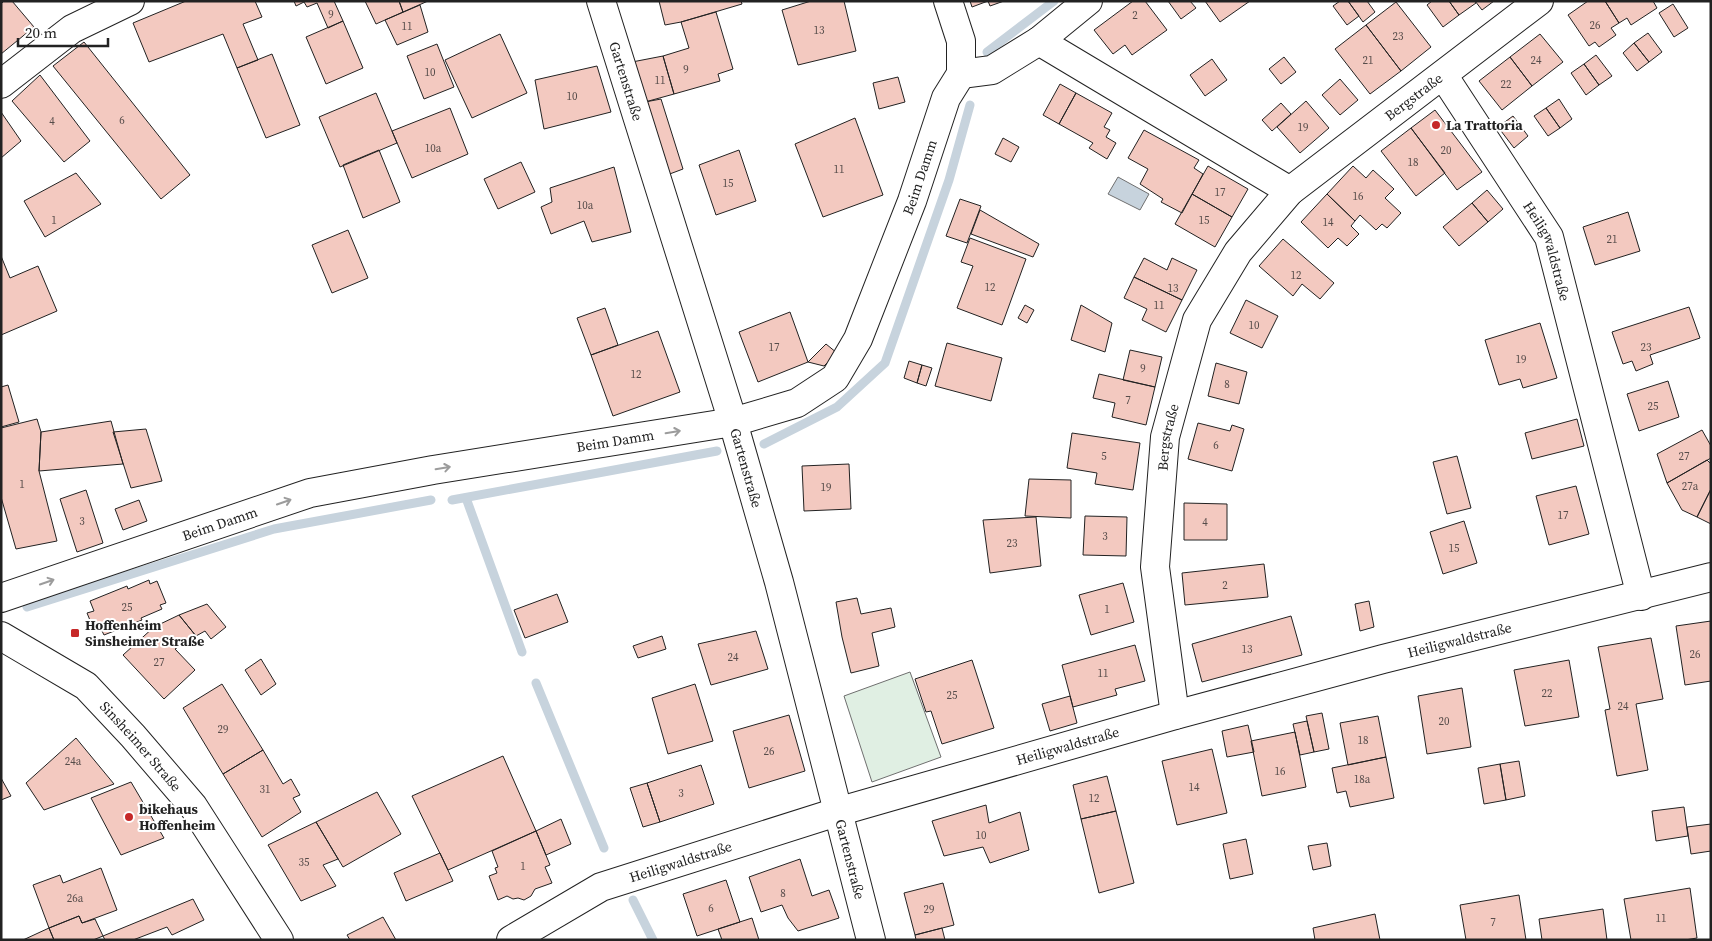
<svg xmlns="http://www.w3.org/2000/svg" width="1712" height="941" font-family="'Source Serif 4',serif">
<rect width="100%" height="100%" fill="#fff"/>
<path fill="#e0efe3" stroke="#6f6f6f" d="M 910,672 L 941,757 L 872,782 L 844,696 Z"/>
<path fill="#c7d3dd" stroke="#6f6f6f" d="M 1118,177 L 1149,194 L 1140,210 L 1108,194 Z"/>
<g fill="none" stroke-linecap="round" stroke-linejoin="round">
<path stroke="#c7d3dd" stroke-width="9" d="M 987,52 L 1054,1
M 764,444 L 837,407 L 885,363 L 949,180 L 970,105
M 466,498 L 522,652
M 452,500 L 717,451
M 27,607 L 274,529 L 431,500
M 536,683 L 604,848
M 633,900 L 653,940"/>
</g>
<path fill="#f3c9c0" stroke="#222" d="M 4,1 L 12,1 L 34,27 L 1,54 L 1,4 Z
M 186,1 L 255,1 L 262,17 L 243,24 L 258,60 L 237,68 L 223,34 L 149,62 L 133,23 Z
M 294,1 L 334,1 L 343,21 L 328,28 L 317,3 L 307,7 L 304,2 L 296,6 Z
M 365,1 L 399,1 L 403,12 L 376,24 Z
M 399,1 L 428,1 L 403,12 Z
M 659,1 L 741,1 L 742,4 L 681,22 L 665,25 Z
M 811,1 L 844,1 L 856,51 L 798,65 L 782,10 Z
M 970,1 L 1004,1 L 990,6 L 988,1 L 972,7 Z
M 1133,1 L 1145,1 L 1167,30 L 1132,55 L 1125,45 L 1113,54 L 1094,30 Z
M 1168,1 L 1190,1 L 1196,8 L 1181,19 Z
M 1205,1 L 1250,1 L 1220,22 Z
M 1340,1 L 1348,1 L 1359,16 L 1347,25 L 1333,6 Z
M 1348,1 L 1367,1 L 1375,12 L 1363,22 Z
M 1432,1 L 1449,1 L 1459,15 L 1443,27 L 1427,5 Z
M 1449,1 L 1475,1 L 1476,3 L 1459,15 Z
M 1475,1 L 1494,1 L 1482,10 Z
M 1588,1 L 1605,1 L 1619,23 L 1611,28 L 1616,35 L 1599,47 L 1595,42 L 1589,46 L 1568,15 Z
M 1605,1 L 1653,1 L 1657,8 L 1631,25 L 1627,18 L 1619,23 Z
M 1396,2 L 1431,47 L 1401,71 L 1366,25 Z
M 1673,4 L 1688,28 L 1674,37 L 1659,13 Z
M 420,5 L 428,32 L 397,45 L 385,20 Z
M 716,12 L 733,69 L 718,74 L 720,81 L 674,94 L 663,56 L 689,48 L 681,22 Z
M 343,21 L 363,68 L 326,84 L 306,37 Z
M 1366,25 L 1401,71 L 1370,94 L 1335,49 Z
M 1648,33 L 1662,52 L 1649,62 L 1634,43 Z
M 500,34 L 527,93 L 472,118 L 445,60 Z
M 1540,34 L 1563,62 L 1532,86 L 1510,57 Z
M 84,42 L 190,175 L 161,199 L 53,66 Z
M 1634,43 L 1649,62 L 1637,71 L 1623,53 Z
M 437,44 L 454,87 L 424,99 L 407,56 Z
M 272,54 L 300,125 L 266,138 L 237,68 Z
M 1596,55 L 1612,76 L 1599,85 L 1584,64 Z
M 663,56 L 674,94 L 645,102 L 632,62 Z
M 1284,57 L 1296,72 L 1281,84 L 1269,69 Z
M 1510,57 L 1532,86 L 1502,110 L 1479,81 Z
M 1212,59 L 1227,80 L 1205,96 L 1190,75 Z
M 1584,64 L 1599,85 L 1586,95 L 1571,73 Z
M 597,66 L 611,112 L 544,129 L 535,80 Z
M 40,75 L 90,141 L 64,162 L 12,101 Z
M 898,77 L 905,102 L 879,109 L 873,83 Z
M 1340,79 L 1358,100 L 1340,115 L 1322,95 Z
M 1060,84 L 1076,93 L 1059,124 L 1043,115 Z
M 376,93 L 397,143 L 340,167 L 319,117 Z
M 1076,93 L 1112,113 L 1104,127 L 1110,130 L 1106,137 L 1116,143 L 1107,159 L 1089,148 L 1093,143 L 1059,124 Z
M 661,99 L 683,169 L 667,175 L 645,102 Z
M 1559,99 L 1572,119 L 1560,128 L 1546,108 Z
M 1306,101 L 1329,128 L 1300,153 L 1277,127 Z
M 1281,103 L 1291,114 L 1272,131 L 1262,120 Z
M 450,108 L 468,154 L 412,178 L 392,131 Z
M 1546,108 L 1560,128 L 1548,136 L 1534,116 Z
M 1435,110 L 1482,172 L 1457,190 L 1411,128 Z
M 1,112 L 21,141 L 1,158 Z
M 1513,116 L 1528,136 L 1514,148 L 1498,127 Z
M 855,118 L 883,195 L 823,217 L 795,144 Z
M 1411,128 L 1445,173 L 1416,196 L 1381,151 Z
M 1144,130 L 1199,160 L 1194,168 L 1203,174 L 1182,213 L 1161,202 L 1163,199 L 1140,184 L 1148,169 L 1128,158 Z
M 1003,138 L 1019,147 L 1011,162 L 995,154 Z
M 379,150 L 400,202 L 363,218 L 343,165 Z
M 739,150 L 756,201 L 716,215 L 699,165 Z
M 521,162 L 535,192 L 498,209 L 484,179 Z
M 1208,166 L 1248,189 L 1232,217 L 1192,194 Z
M 1353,166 L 1366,178 L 1373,170 L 1394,189 L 1385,198 L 1401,213 L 1387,228 L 1382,224 L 1376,230 L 1360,215 L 1355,221 L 1327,194 Z
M 614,167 L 631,232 L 592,242 L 584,221 L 551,234 L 541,207 L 552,202 L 550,188 Z
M 76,173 L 101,204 L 45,237 L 24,201 Z
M 1487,190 L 1503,209 L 1488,222 L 1472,203 Z
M 1192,194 L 1232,217 L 1215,247 L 1175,224 Z
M 1327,194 L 1355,221 L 1351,226 L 1359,234 L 1347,246 L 1338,238 L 1328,248 L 1301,222 Z
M 960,199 L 981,206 L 967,243 L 946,236 Z
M 1472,203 L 1488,222 L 1459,246 L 1443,227 Z
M 980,210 L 1039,244 L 1033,257 L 971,234 Z
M 1628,212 L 1640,251 L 1595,265 L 1583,227 Z
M 348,230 L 368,278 L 332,293 L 312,245 Z
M 970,238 L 1026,259 L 1002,325 L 957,308 L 973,266 L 961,262 Z
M 1283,239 L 1334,283 L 1320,299 L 1302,284 L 1293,296 L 1259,266 Z
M 1,256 L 10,278 L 38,266 L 57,311 L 1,335 Z
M 1144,258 L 1167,270 L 1172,258 L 1197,270 L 1182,300 L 1134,277 Z
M 1134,277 L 1182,300 L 1166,332 L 1142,320 L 1147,309 L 1124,298 Z
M 1246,300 L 1278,316 L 1262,348 L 1230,333 Z
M 1025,305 L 1034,310 L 1027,323 L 1018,318 Z
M 1081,305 L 1112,323 L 1105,352 L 1071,340 Z
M 1689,307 L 1700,338 L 1650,355 L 1653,364 L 1636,371 L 1632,361 L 1623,364 L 1612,332 Z
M 605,308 L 618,345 L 591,355 L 577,318 Z
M 790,312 L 808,362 L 758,382 L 739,332 Z
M 1540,323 L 1557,378 L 1523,388 L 1520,379 L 1499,385 L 1485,340 Z
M 658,331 L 680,392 L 613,416 L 591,355 Z
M 947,343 L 1002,358 L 991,401 L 935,386 Z
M 826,344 L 837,353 L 824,366 L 808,362 Z
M 1130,350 L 1162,357 L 1155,387 L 1123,380 Z
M 909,361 L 922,365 L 917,383 L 904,378 Z
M 1216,363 L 1247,372 L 1239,404 L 1208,396 Z
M 922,365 L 932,368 L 926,386 L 917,383 Z
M 1099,374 L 1155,387 L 1146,425 L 1112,417 L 1115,403 L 1093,398 Z
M 1668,381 L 1679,417 L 1639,431 L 1627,394 Z
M 8,385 L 19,422 L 1,427 L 1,387 Z
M 37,419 L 41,432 L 39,471 L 57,541 L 16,549 L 1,497 L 1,428 Z
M 1577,419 L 1584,446 L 1532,459 L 1525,433 Z
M 111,421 L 123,464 L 39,471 L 41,432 Z
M 1198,423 L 1230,431 L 1232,425 L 1244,429 L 1232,471 L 1188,459 Z
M 146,429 L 162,481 L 131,488 L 113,432 Z
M 1702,430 L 1711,446 L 1711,458 L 1667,483 L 1657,454 Z
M 1072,433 L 1140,443 L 1133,490 L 1095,484 L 1097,473 L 1067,468 Z
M 1457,456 L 1471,508 L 1447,514 L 1433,462 Z
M 1707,460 L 1711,464 L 1711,489 L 1697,517 L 1682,510 L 1667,483 Z
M 849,464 L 851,509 L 804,511 L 802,466 Z
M 1029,479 L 1071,480 L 1071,518 L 1025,516 Z
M 1576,486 L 1589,534 L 1549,545 L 1536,496 Z
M 1711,489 L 1711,524 L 1697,517 Z
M 86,490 L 103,543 L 77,552 L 60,499 Z
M 139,500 L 147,521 L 123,530 L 115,509 Z
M 1184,503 L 1227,504 L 1227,540 L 1184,540 Z
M 1085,516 L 1127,517 L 1126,556 L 1083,555 Z
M 1036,517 L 1041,566 L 990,573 L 983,520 Z
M 1464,521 L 1477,563 L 1443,574 L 1430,532 Z
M 1264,564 L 1268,597 L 1185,605 L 1182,573 Z
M 149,580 L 150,584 L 157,581 L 166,603 L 160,605 L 162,609 L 141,618 L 142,620 L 104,635 L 100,627 L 94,630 L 87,613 L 94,611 L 90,601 L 127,586 L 128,589 Z
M 1123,583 L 1134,622 L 1091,635 L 1079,595 Z
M 557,594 L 568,622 L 525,638 L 514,610 Z
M 857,598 L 861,614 L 891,608 L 895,627 L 872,633 L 879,666 L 851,673 L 842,637 L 836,602 Z
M 1369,601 L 1374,627 L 1360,631 L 1355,604 Z
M 207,604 L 226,627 L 211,639 L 205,631 L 196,636 L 179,615 Z
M 179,615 L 196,636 L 175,649 L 195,670 L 164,699 L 123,655 L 154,627 Z
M 1291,616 L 1302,655 L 1202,682 L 1192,644 Z
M 1711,621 L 1711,681 L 1685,685 L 1676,626 Z
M 756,631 L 768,669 L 711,685 L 698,644 Z
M 662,636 L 666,649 L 638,658 L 633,646 Z
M 1651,638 L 1663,699 L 1636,704 L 1648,770 L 1617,776 L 1605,710 L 1610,709 L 1598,647 Z
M 1135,645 L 1145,681 L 1115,689 L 1117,695 L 1073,707 L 1062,665 Z
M 261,659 L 276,684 L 261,695 L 245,670 Z
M 972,660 L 994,728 L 942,744 L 931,711 L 926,712 L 915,679 Z
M 1569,660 L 1579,717 L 1525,726 L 1514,670 Z
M 222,684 L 263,750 L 223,774 L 183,708 Z
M 695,684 L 713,741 L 668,754 L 652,698 Z
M 1462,688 L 1471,747 L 1427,754 L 1418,696 Z
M 1070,696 L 1077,723 L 1050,731 L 1042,704 Z
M 1322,713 L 1329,749 L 1314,752 L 1306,716 Z
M 789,715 L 805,771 L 749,788 L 733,731 Z
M 1378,716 L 1386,757 L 1348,765 L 1340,723 Z
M 1307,721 L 1314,752 L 1300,755 L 1293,724 Z
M 1248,725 L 1254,752 L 1227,757 L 1222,731 Z
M 1295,732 L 1306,787 L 1262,796 L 1251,741 Z
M 76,738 L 114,784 L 44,810 L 26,783 Z
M 1212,749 L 1227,813 L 1177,825 L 1162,761 Z
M 263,750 L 283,784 L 291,779 L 300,795 L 293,798 L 301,812 L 262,837 L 223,774 Z
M 503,756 L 536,831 L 448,870 L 412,796 Z
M 1386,757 L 1394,798 L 1350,807 L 1346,791 L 1337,793 L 1332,768 Z
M 1519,761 L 1525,796 L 1506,800 L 1500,764 Z
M 1500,764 L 1506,800 L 1484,804 L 1478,768 Z
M 701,765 L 714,804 L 660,822 L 647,783 Z
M 1107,776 L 1116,811 L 1081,819 L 1073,785 Z
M 1,778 L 11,796 L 1,800 Z
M 131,782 L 164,838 L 121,855 L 91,798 Z
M 647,783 L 660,822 L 643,827 L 630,788 Z
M 377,792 L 401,834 L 343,867 L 316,822 Z
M 986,805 L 989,823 L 1020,812 L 1029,850 L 990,863 L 983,847 L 944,856 L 932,821 Z
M 1684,807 L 1688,836 L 1656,841 L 1652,811 Z
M 1116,811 L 1134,883 L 1099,893 L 1081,819 Z
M 561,819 L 571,844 L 546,855 L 536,831 Z
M 316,822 L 338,859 L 323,865 L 336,886 L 301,901 L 268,845 Z
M 1711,824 L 1711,851 L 1691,854 L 1687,827 Z
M 536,831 L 550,865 L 545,867 L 552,883 L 535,889 L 531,896 L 524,900 L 518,898 L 513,899 L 507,896 L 498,900 L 489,876 L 497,873 L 495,868 L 498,867 L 492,851 Z
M 1246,839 L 1253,874 L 1230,879 L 1223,844 Z
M 1327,843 L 1331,866 L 1313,870 L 1308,846 Z
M 440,853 L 453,881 L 406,901 L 394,873 Z
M 800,859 L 812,896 L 829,890 L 839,918 L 798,931 L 788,918 L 782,905 L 761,912 L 749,877 Z
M 101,868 L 117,910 L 82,923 L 79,916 L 49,928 L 33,885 L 60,875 L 63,883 Z
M 726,880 L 740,922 L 697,936 L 683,894 Z
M 943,883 L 954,925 L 915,935 L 904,893 Z
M 1690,888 L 1697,938 L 1685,940 L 1631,940 L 1624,899 Z
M 1519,895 L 1526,940 L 1466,940 L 1460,905 Z
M 193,899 L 204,920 L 172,935 L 167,927 L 133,940 L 105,940 L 103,936 Z
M 1603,909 L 1607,940 L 1542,940 L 1539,919 Z
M 1375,914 L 1380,940 L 1315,940 L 1313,928 Z
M 79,916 L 82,923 L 95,919 L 103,936 L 93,940 L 54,940 L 49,928 Z
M 383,917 L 396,940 L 350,940 L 347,935 Z
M 752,918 L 759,940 L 722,940 L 718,929 Z
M 49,928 L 54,940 L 23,940 Z
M 942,928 L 945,940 L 916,940 L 915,935 Z"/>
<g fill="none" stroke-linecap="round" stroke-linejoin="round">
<g stroke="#222" stroke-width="30">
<g id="street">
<path id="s1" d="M 601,1 L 733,422 L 779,582 L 871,940"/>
<path d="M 1039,41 L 1290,191"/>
<path d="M 961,74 L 992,70 L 1039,41 L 1088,1"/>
<path id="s2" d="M 1443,75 L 1549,237 L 1641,596"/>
<path d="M 1,84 L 72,29 L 130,1"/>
<path id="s3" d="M 1,598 L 310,493 L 433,470 L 733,422 L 797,403 L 835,378 L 858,339 L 912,201 L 946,98 L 961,74 L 961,41 L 948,1"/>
<path id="s4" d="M 1175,715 L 1155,567 L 1165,437 L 1197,320 L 1238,252 L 1290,191 L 1539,1"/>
<path id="s5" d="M 511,940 L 601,887 L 837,812 L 1175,715 L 1383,659 L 1711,577"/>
</g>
</g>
<g stroke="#222" stroke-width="30">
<g id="primary">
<path id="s6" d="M 1,636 L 86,686 L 133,736 L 193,806 L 279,940"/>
</g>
</g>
<use href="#street" stroke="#fff" stroke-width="28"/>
<use href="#primary" stroke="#fff" stroke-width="28"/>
</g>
<defs><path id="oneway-shaft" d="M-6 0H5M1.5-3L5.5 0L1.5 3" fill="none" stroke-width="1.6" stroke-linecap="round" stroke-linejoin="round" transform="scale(1.25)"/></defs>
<g stroke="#9c9c9c">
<use href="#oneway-shaft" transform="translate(673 432) rotate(-9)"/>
<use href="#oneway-shaft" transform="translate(443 468) rotate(-9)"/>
<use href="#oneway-shaft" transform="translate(284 502) rotate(-19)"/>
<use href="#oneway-shaft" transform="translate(47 582) rotate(-19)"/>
</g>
<g fill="#c62828" stroke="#fff" stroke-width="2">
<circle cx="1436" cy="125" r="5"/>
<rect x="70" y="628" width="10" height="10" rx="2.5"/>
<circle cx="129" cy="817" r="5"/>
</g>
<g text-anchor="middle" stroke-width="4" stroke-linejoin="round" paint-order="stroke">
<g font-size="11" fill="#564c4a">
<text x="331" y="18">9</text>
<text x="1135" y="19">2</text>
<text x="1595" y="29">26</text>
<text x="407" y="30">11</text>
<text x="819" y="34">13</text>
<text x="1398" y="40">23</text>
<text x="1368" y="64">21</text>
<text x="1536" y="64">24</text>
<text x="686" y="73">9</text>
<text x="430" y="76">10</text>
<text x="660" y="84">11</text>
<text x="1506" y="88">22</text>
<text x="572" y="100">10</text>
<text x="122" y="124">6</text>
<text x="52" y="125">4</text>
<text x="1303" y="131">19</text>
<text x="433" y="152">10a</text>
<text x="1446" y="154">20</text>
<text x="1413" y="166">18</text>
<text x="839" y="173">11</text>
<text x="728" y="187">15</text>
<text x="1220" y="196">17</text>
<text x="1358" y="200">16</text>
<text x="585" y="209">10a</text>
<text x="54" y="224">1</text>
<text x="1204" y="224">15</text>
<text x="1328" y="226">14</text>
<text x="1612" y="243">21</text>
<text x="1296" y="279">12</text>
<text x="990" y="291">12</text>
<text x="1173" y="292">13</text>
<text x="1159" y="309">11</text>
<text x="1254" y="329">10</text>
<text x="774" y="351">17</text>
<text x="1646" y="351">23</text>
<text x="1521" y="363">19</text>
<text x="1143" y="372">9</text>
<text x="636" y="378">12</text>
<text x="1227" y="388">8</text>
<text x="1128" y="404">7</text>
<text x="1653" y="410">25</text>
<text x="1216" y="449">6</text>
<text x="1104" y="460">5</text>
<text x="1684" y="460">27</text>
<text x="22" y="488">1</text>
<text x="1690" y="490">27a</text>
<text x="826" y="491">19</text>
<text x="1563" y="519">17</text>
<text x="82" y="525">3</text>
<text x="1205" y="526">4</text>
<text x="1105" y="540">3</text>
<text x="1012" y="547">23</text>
<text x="1454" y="552">15</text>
<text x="1225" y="589">2</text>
<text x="127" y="611">25</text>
<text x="1107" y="613">1</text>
<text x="1247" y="653">13</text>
<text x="1695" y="658">26</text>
<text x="733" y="661">24</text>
<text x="159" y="666">27</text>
<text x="1103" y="677">11</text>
<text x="1547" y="697">22</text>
<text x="952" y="699">25</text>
<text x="1623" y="710">24</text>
<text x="1444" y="725">20</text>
<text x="223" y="733">29</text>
<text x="1363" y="744">18</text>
<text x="769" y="755">26</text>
<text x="73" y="765">24a</text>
<text x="1280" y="775">16</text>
<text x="1362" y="783">18a</text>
<text x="1194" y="791">14</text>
<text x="265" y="793">31</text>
<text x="681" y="797">3</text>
<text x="1094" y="802">12</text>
<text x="981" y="839">10</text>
<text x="304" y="866">35</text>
<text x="523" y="870">1</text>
<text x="783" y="897">8</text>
<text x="75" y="902">26a</text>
<text x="711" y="912">6</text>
<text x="929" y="913">29</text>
<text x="1661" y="922">11</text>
<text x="1493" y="926">7</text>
</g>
<g font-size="14" fill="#222" stroke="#fff">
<text dy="5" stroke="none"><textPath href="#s1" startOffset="84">Gartenstraße</textPath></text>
<text dy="5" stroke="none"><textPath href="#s4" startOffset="716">Bergstraße</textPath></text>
<text dy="5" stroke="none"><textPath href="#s3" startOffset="1086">Beim Damm</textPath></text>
<text dy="5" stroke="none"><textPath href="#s2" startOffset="206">Heiligwaldstraße</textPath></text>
<text dy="5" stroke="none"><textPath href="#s4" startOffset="280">Bergstraße</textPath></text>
<text dy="5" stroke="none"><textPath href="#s3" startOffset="636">Beim Damm</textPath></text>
<text dy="5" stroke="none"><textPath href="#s1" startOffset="489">Gartenstraße</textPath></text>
<text dy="5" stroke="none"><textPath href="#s3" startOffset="231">Beim Damm</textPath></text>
<text dy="5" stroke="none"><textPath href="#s5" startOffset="998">Heiligwaldstraße</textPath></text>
<text dy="5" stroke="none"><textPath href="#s6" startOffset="180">Sinsheimer Straße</textPath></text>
<text dy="5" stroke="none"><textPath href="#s5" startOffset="592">Heiligwaldstraße</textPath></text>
<text dy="5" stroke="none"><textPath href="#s1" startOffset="894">Gartenstraße</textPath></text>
<text dy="5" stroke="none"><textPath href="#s5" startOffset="188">Heiligwaldstraße</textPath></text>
</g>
<g font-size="14" font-weight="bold" fill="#222" stroke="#fff" text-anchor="start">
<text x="1446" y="130">La Trattoria</text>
<text x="85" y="630">Hoffenheim<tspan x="85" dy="16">Sinsheimer Straße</tspan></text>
<text x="139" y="814">bikehaus<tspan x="139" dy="16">Hoffenheim</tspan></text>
</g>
</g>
<rect width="1712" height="941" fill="none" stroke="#222222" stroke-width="5"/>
<path d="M18 38v8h90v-8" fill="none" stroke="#222222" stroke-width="2.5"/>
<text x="25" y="38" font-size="15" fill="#222222" stroke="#ffffff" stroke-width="4" paint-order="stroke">20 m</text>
</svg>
